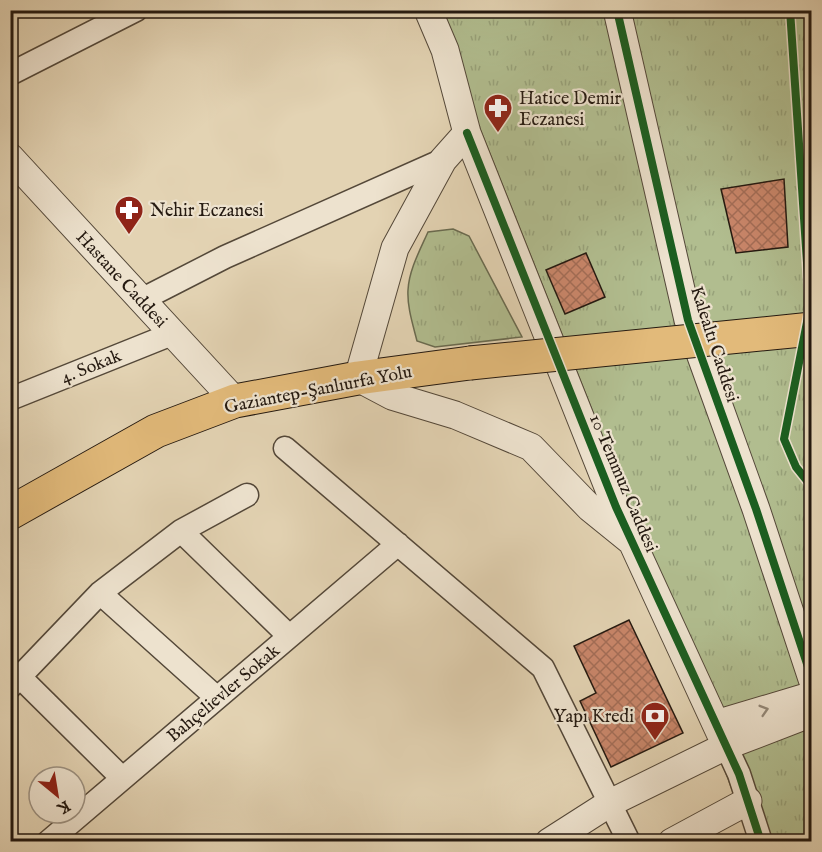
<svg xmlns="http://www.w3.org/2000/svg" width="822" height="852" font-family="'IM FELL English',serif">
<defs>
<pattern id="park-tufts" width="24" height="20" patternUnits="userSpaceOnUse" patternTransform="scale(1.5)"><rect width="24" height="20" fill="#b1bd8f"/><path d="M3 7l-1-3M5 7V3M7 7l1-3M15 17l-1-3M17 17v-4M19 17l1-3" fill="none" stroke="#98a27a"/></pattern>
<pattern id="building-cross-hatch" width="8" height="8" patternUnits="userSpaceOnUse" patternTransform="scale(1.5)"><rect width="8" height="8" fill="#c9866a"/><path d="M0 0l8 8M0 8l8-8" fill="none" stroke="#a36d56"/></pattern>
</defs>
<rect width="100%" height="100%" fill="#e3d3b3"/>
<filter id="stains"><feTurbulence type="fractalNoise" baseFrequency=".00333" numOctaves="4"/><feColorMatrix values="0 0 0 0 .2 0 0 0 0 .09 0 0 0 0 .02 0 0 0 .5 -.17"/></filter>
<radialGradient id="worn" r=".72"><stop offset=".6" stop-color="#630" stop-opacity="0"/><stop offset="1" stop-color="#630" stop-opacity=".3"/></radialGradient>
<path fill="url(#park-tufts)" stroke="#6a6b50" stroke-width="1.5" d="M 433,11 L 811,11 L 811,841 L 751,841 L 598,425 Z
M 453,229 L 469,236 L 522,337 L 435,347 L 417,341 C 413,325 407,307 408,290 C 409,270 420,250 428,232 Z"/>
<path fill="url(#building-cross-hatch)" stroke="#241910" stroke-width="1.5" d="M 784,179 L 788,247 L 736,253 L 721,189 Z
M 586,253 L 605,297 L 565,314 L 546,270 Z
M 629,620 L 683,733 L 611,767 L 580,701 L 596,693 L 574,646 Z"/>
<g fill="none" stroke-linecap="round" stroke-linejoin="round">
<g stroke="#544839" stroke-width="25">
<path id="minor" d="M 10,74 L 136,10
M 141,300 L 225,257 L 443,160
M 10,399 L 172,334
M 285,448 L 543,668 L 629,842
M 181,531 L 289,636
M 100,593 L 217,698
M 20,677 L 122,778
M 10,687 L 100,593 L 181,531 L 247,495
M 726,746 L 739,774 L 761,842
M 48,842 L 398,544"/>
</g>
<g stroke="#544839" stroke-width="29">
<path id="tertiary" d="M 428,10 L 445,50 L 467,133 L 443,160 L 395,248 L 358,378 L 392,396 L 455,415 L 531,447 L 590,508 L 632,542
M 617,10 L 688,320 L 756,509 L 812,679
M 467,133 L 616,507 L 726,746
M 10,157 L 235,401
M 716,724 L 810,696
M 549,842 L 610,803 L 726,746 L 812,713
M 672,842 L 748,801"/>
</g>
<g stroke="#241910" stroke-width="35">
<path id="primary" d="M 10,513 L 156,431 L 235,401 L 358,378 L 470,363"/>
</g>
<use href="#minor" stroke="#ede2ce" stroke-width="22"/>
<use href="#tertiary" stroke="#ede2ce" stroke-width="27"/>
<use href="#primary" stroke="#e2ba7a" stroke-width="33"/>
<g stroke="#241910" stroke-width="35" stroke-linecap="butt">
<path id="primary-bridge" d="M 470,363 L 812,329"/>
</g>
<use href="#primary-bridge" stroke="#e2ba7a" stroke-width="33"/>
<g stroke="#ede2ce" stroke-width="11">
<path id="cycleway" d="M 617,10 L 688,320 L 756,509 L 812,679
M 790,10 L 810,307 L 784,439 L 796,467 L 812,487
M 467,133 L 616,507 L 739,774 L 761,842"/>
</g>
<use href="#cycleway" stroke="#1b5e20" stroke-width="8"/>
</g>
<defs><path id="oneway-chevron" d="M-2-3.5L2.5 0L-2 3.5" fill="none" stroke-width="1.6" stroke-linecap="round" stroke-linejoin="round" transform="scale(1.5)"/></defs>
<use stroke="#938878" href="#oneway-chevron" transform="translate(764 710) rotate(-17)"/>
<defs>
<g id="pharmacy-pin" transform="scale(1.5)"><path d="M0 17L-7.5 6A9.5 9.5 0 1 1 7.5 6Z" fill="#8f2418" stroke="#ede2ce"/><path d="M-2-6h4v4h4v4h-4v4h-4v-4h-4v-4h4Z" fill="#fff"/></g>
<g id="bank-pin" transform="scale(1.5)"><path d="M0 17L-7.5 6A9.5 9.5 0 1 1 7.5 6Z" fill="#8f2418" stroke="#ede2ce"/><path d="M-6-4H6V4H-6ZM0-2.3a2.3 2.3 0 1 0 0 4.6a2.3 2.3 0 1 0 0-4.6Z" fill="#fff"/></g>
</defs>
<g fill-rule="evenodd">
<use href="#pharmacy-pin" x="498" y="108"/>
<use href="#pharmacy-pin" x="129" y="210"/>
<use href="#bank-pin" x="655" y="716"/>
</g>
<g text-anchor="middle" stroke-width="4.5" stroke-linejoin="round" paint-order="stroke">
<g font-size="18" fill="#241910" stroke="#ede2ce" text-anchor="start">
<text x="519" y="104">Hatice Demir<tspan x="519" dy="21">Eczanesi</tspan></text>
<text x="150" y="216">Nehir Eczanesi</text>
<text x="634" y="722" text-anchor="end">Yapı Kredi</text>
</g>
<g font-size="18" fill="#241910" stroke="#ede2ce">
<text transform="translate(122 279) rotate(47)" y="6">Hastane Caddesi</text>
<text transform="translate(715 344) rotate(72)" y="6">Kalealtı Caddesi</text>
<text transform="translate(91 366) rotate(-22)" y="6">4. Sokak</text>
<text transform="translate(318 389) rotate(-11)" y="6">Gaziantep-Şanlıurfa Yolu</text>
<text transform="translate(624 483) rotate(67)" y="6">10 Temmuz Caddesi</text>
<text transform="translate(223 693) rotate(-40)" y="6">Bahçelievler Sokak</text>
</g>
</g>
<rect width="822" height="852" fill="none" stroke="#e3d3b3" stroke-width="36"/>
<rect x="12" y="12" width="798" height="828" fill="none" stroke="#241910" stroke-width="3"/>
<rect x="18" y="18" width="786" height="816" fill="none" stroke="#241910" stroke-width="1.5"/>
<g transform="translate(57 795) rotate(150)"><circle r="28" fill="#ede2ce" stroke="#9d9282" stroke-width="1.5"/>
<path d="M0-4.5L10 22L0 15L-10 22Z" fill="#8f2418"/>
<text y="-9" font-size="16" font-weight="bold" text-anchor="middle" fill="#241910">K</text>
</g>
<rect width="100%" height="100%" filter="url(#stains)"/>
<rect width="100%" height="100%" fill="url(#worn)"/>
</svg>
